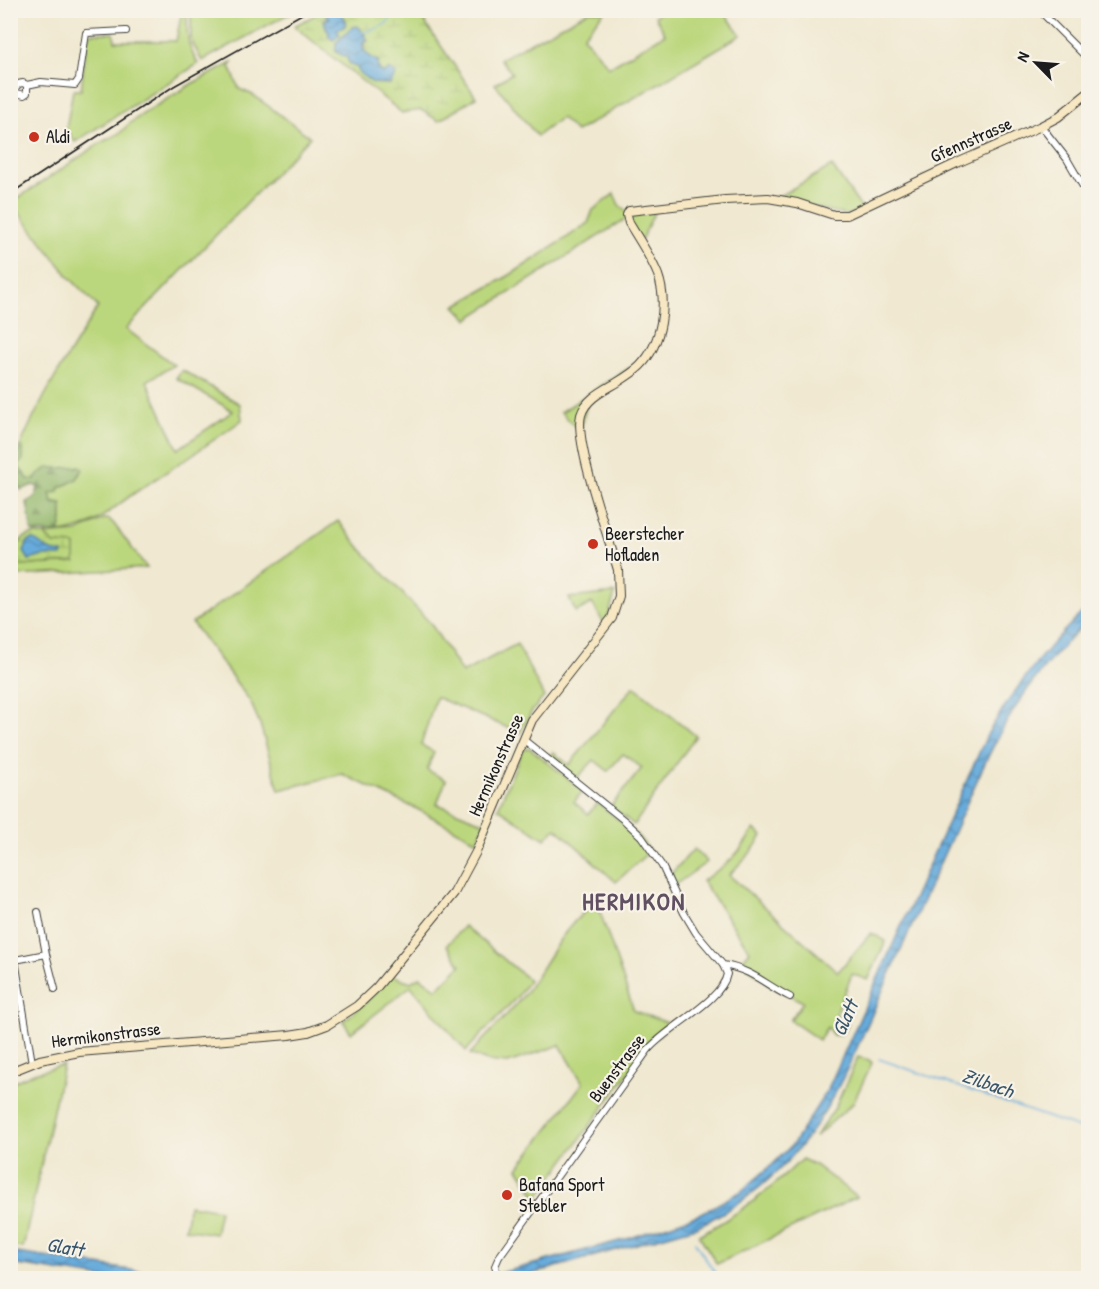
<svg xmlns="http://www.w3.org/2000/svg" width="1099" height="1289" font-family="'Patrick Hand',sans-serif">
<defs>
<pattern id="forest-firs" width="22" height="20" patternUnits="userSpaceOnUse" patternTransform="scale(1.5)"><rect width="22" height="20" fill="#94b86c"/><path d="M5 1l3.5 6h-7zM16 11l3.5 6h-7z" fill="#789558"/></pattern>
<pattern id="wetland-marsh" width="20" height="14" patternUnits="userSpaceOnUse" patternTransform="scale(1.5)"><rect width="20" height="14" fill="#bbd77d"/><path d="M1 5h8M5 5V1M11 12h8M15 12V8" fill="none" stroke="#a0b86b"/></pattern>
<pattern id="water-waves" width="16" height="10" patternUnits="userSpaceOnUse" patternTransform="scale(1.5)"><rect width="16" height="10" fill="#66abdc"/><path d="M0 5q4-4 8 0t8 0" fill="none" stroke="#538ab2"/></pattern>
</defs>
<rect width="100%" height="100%" fill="#f7f3e8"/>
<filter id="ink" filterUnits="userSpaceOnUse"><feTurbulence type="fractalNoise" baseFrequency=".0167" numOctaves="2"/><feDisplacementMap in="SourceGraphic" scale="12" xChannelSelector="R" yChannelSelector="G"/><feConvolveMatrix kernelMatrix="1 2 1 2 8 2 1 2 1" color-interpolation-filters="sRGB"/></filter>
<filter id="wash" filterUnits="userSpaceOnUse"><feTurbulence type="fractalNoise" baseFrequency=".008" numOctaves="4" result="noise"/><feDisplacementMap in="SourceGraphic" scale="24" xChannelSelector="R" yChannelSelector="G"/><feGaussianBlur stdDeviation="1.35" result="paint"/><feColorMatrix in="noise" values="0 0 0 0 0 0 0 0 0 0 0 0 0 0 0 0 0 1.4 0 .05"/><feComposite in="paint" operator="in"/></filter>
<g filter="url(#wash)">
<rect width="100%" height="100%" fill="#f0e8d0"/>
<path fill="#bbd77d" stroke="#6c7a4c" stroke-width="1.5" d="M 182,11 L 187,11 C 187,32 186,44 198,64 L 75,142 L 66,129 L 73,90 L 81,90 L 87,38 L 89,37 L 90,33 L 114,33 L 115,41 L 176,41 Z
M 191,11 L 191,10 L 294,11 L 202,61 L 191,40 Z
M 589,11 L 605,11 L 583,36 L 609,67 L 665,34 L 655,16 L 663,11 L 723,11 L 741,35 L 576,132 L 561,118 L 537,136 L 495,84 L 512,73 L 500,59 Z
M 232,63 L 230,66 L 239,89 L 253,95 L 310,137 L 126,329 L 174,365 L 147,381 L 178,449 L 233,411 L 176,378 L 182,370 L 240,404 L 242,420 C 208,445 174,467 139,490 C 110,509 95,529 59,533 L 62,520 L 51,503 L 50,493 L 77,479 L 80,466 L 58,470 L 49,467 L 34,480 L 28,479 L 18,466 L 23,448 L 20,446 C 42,396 69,353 98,307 L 70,278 L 11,203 L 102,142 L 120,133 L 130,123 L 146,112 L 193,83 Z
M 832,166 L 862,209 L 847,215 L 776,198 Z
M 614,194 L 619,205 L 628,213 L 656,209 L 640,242 L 627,218 L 468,319 L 455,306 L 510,275 L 559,243 L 588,223 L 593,210 Z
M 648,356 L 587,403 L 580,432 L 561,412 Z
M 103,519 L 109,519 L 114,524 L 147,568 L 15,576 L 14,566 L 75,562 L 44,535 L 77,532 Z
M 338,521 L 362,550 L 431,624 L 462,673 L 517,644 L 544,697 L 532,711 L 520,733 L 436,697 L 421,745 L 434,752 L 427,770 L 446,780 L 437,804 L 485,823 L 477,841 L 417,809 L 342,774 L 279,790 L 260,724 L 250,701 L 192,623 Z
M 615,593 L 609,614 L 604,624 L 592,603 L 576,612 L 569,598 Z
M 634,686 L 696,736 L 634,825 L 611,806 L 642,768 L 623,754 L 608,771 L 594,760 L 576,779 L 549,757 L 553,752 L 569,765 Z
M 530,748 L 583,791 L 574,802 L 588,814 L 598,803 L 637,835 L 650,851 L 616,882 L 556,828 L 545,839 L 498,808 L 523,749 Z
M 754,829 L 762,836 L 752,851 L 729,875 L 838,972 L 871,933 L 886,941 L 868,980 L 852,974 L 836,1014 L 848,1023 L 845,1030 L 839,1035 L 833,1035 L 827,1027 L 819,1040 L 790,1020 L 803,1002 L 772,986 L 741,962 L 750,951 L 702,881 C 728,864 738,856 754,829 Z
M 694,849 L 707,862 L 675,885 L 670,875 Z
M 597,903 L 634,1011 L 671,1024 L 652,1041 L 537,1198 L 518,1168 L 583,1083 L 560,1045 L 508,1063 L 487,1061 L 470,1054 C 487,1035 507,1016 523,996 C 547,965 562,924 597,903 Z
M 464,926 L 529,980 L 518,996 L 466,1051 L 411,986 L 351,1033 L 343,1021 L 364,1004 L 391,975 L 411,982 L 420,977 L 437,989 L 461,965 L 447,945 Z
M 858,1057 L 869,1060 L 872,1063 L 853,1103 L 815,1137 L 835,1108 Z
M 63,1065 L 23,1248 L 11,1246 L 11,1083 L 34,1073 Z
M 802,1159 L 815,1165 L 857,1197 L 717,1264 L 699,1235 C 738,1215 771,1190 802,1159 Z
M 189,1205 L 220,1210 L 215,1234 L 185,1229 Z"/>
<path fill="url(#forest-firs)" stroke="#586a44" stroke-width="1.5" d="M 20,446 L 23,448 L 23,459 L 18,466 L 28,479 L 34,480 L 38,474 L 49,467 C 62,471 76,463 83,469 L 77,479 L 59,488 L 59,492 L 50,493 L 52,502 L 62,504 L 62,520 L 59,533 L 32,532 L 27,502 C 35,499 37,495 38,487 L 33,485 L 21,490 C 6,468 8,470 20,446 Z"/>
<path fill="url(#wetland-marsh)" stroke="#6c7a4c" stroke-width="1.5" fill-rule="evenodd" d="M 323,11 L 330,11 L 327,12 L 330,18 L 324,20 L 327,30 L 337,30 L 345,26 L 345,18 L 338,12 L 331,11 L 417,11 L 476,97 L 439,121 L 421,110 L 402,113 L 294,26 ZM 353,27 L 365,34 C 365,52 358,51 379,62 L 377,66 L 381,72 L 385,73 L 390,84 L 375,83 L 358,72 L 359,68 L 349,63 L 347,57 L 336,52 L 336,43 Z
M 35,534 L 44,535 L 54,544 L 75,545 L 75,562 L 14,566 C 14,549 16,537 35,534 Z"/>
<path fill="url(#water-waves)" stroke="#41647c" stroke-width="1.5" d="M 331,11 C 339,12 348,16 345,26 L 337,30 L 340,35 L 333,40 L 328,36 L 329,32 L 327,30 L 324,21 L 330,18 L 326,16 L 327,12 Z
M 358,26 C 363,31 364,36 368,41 L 363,42 C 361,53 371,57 379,62 L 377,66 L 381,72 L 385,73 L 389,69 L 396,74 L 390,84 C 385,83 379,84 375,83 C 370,83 364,75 358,72 L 358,68 L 349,63 L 347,57 L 336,52 L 336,43 L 353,27 Z
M 33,539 L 51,551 L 63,553 L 62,556 L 43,556 L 29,560 L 24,552 L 28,541 Z
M 1088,607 L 1088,620 C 1065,643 1042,668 1023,696 C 996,735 978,778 959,821 C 935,875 910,929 886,983 C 837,1092 811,1172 696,1227 L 518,1278 L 482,1278 L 630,1238 L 698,1215 L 740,1192 L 773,1164 L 793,1144 L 827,1091 L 988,733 C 1016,686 1048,644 1088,607 Z
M 11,1252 L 184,1278 L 104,1278 L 11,1264 Z"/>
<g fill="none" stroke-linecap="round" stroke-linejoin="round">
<path stroke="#66abdc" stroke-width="1.5" d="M 363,33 C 379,27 389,27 395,10
M 879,1059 L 1088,1131
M 695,1242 L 718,1278"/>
</g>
</g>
<g filter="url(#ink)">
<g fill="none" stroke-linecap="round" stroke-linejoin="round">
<g stroke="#3c3b37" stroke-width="8">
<path id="street" d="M 1039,10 L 1088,59
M 27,85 L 41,82 L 75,85 L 79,79 L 86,33 L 126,31
M 10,101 L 17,93 L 15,90 L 18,84 L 23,83 L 27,85 L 27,93 L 24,95 L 17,93
M 1041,126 L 1067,159 L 1088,195
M 38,912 L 46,954
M 10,945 L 15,960 L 32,1063
M 15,960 L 46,954 L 55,989
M 723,965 C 753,970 764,984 790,997
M 10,999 L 22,998
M 498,1278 L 495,1266 L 499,1257 L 648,1050 C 667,1027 722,1001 727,974 L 723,965 L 696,933 L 684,913 L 662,866 L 641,836 L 625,821 L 524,740"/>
</g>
<g stroke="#3c3b37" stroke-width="10">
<path id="secondary" d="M 10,1072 L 40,1060 L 79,1052 L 289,1035 L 308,1032 L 327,1025 L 357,1006 L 376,988 L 454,893 L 476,852 L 532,720 L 612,618 L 619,596 L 618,570 C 609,538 574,443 581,415 C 586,398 605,390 618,382 C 626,377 634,372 640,366 C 662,344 668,303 658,275 C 651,257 639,240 629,223 L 627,215 L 629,211 L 725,200 L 768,198 L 797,203 L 834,215 L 847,215 L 957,163 L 1041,126 L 1058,117 L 1088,93"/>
</g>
<use href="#street" stroke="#fff" stroke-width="6"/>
<use href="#secondary" stroke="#f7e8c3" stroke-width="8"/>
<path stroke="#1c1c1c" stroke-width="1.5" d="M 10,194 L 174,86 L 309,10"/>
</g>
</g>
<g fill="#c8321e" stroke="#f7f3e8" stroke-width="2">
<circle cx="34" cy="137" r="6"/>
<circle cx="593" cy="544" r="6"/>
<circle cx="507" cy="1195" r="6"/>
</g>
<g text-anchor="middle" stroke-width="4.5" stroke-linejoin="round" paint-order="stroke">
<g font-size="18" fill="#1c1c1c" stroke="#f7f3e8" text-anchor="start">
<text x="46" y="143">Aldi</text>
<text x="605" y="540">Beerstecher<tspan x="605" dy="21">Hofladen</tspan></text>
<text x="519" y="1191">Bafana Sport<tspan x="519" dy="21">Stebler</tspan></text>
</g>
<g font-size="18" fill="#1c1c1c" stroke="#f7f3e8">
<text transform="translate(971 140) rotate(-24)" y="6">Gfennstrasse</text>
<text transform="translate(496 765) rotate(-66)" y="6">Hermikonstrasse</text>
<text transform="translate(106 1035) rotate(-7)" y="6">Hermikonstrasse</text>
<text transform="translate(617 1068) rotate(-53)" y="6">Buenstrasse</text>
</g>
<g font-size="20" font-style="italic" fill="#3a5569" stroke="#f7f3e8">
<text transform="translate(845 1018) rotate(-66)" y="7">Glatt</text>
<text transform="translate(988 1083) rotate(19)" y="7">Zilbach</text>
<text transform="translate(65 1247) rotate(9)" y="7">Glatt</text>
</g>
<g font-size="24" font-weight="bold" letter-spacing="1.5" fill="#605061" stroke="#f7f3e8">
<text x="634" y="910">HERMIKON</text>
</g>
</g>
<rect width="1099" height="1289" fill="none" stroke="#f7f3e8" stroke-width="36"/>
<g transform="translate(1036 63) rotate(295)" stroke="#f7f3e8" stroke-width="4.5" paint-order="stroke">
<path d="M0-4.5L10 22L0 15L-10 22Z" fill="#1c1c1c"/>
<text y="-9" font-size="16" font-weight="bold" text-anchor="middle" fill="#1c1c1c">N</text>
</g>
</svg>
